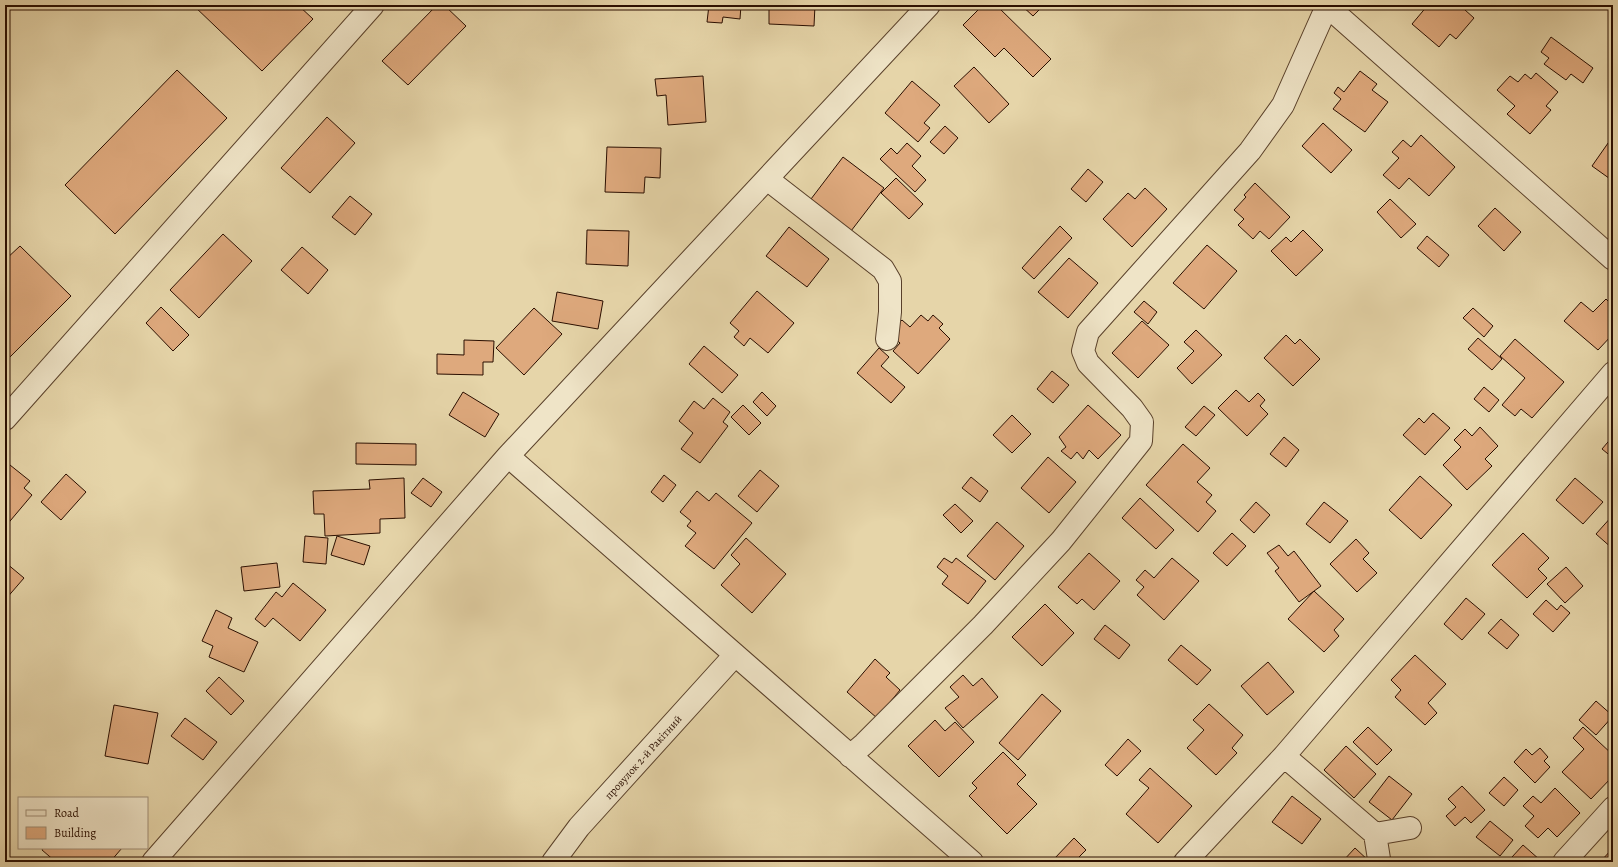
<svg xmlns="http://www.w3.org/2000/svg" width="1618" height="867" font-family="Alegreya,serif">
<rect width="100%" height="100%" fill="#e6d5a9"/>
<filter id="stains"><feTurbulence type="fractalNoise" baseFrequency=".005" numOctaves="4"/><feColorMatrix values="0 0 0 0 .2 0 0 0 0 .09 0 0 0 0 .02 0 0 0 .5 -.17"/></filter>
<radialGradient id="worn" r=".72"><stop offset=".6" stop-color="#630" stop-opacity="0"/><stop offset="1" stop-color="#630" stop-opacity=".3"/></radialGradient>
<path fill="#dea97d" stroke="#2a0e00" d="M 193,5 L 298,5 L 313,19 L 262,71 Z
M 437,5 L 444,5 L 466,26 L 408,85 L 382,61 Z
M 709,5 L 741,5 L 740,19 L 723,17 L 722,23 L 707,22 Z
M 769,5 L 815,5 L 814,26 L 769,24 Z
M 983,5 L 996,5 L 1051,59 L 1033,77 L 1004,48 L 995,57 L 963,25 Z
M 1021,5 L 1044,5 L 1033,16 Z
M 1379,5 L 1387,5 L 1383,9 Z
M 1428,5 L 1470,5 L 1465,10 L 1474,18 L 1456,39 L 1450,34 L 1439,47 L 1412,24 Z
M 1551,37 L 1593,68 L 1583,83 L 1571,74 L 1566,80 L 1544,64 L 1549,58 L 1541,52 Z
M 974,67 L 1009,104 L 989,123 L 954,86 Z
M 177,70 L 227,118 L 115,234 L 65,185 Z
M 1360,71 L 1377,84 L 1372,90 L 1388,102 L 1365,132 L 1333,109 L 1341,99 L 1334,93 L 1338,87 L 1344,92 Z
M 1536,73 L 1558,92 L 1546,106 L 1551,110 L 1530,134 L 1507,114 L 1515,106 L 1497,90 L 1510,76 L 1518,82 L 1525,74 L 1531,79 Z
M 703,76 L 706,122 L 668,125 L 666,95 L 657,96 L 655,79 Z
M 912,81 L 940,105 L 924,123 L 930,128 L 918,142 L 885,113 Z
M 327,117 L 355,143 L 310,193 L 281,168 Z
M 1323,123 L 1352,150 L 1331,173 L 1302,146 Z
M 945,126 L 958,138 L 944,154 L 930,142 Z
M 1421,135 L 1455,167 L 1429,196 L 1409,178 L 1399,189 L 1383,175 L 1399,158 L 1392,152 L 1403,140 L 1411,147 Z
M 1613,136 L 1613,181 L 1592,166 Z
M 907,143 L 921,156 L 912,166 L 926,180 L 915,192 L 880,159 L 891,148 L 897,154 Z
M 607,147 L 661,148 L 660,178 L 645,177 L 644,193 L 605,192 Z
M 843,157 L 884,188 L 851,231 L 811,199 Z
M 1088,169 L 1103,182 L 1086,202 L 1071,189 Z
M 896,178 L 923,204 L 909,219 L 881,193 Z
M 1255,183 L 1290,217 L 1269,239 L 1260,231 L 1253,239 L 1238,225 L 1244,219 L 1234,210 L 1246,197 L 1244,195 Z
M 1145,188 L 1167,209 L 1132,247 L 1103,219 L 1128,193 L 1135,199 Z
M 350,196 L 372,214 L 355,235 L 332,217 Z
M 1390,199 L 1416,224 L 1401,238 L 1377,212 Z
M 1495,208 L 1521,232 L 1504,251 L 1478,226 Z
M 1060,226 L 1072,238 L 1034,279 L 1022,268 Z
M 789,227 L 829,259 L 807,287 L 766,256 Z
M 587,230 L 629,231 L 628,266 L 586,264 Z
M 1303,230 L 1323,250 L 1296,276 L 1271,251 L 1286,237 L 1291,242 Z
M 223,234 L 252,261 L 199,318 L 170,290 Z
M 1427,236 L 1449,255 L 1439,267 L 1417,248 Z
M 1207,245 L 1237,271 L 1204,309 L 1173,283 Z
M 20,246 L 71,296 L 5,362 L 5,260 Z
M 302,247 L 328,270 L 308,294 L 281,270 Z
M 1069,258 L 1098,283 L 1068,318 L 1038,292 Z
M 757,291 L 794,323 L 768,353 L 750,338 L 744,346 L 734,337 L 739,331 L 730,323 Z
M 557,292 L 603,301 L 598,329 L 552,321 Z
M 1606,299 L 1613,306 L 1613,324 L 1609,328 L 1613,331 L 1613,334 L 1598,350 L 1564,321 L 1581,302 L 1593,312 Z
M 1144,301 L 1157,312 L 1148,324 L 1134,312 Z
M 161,307 L 189,335 L 173,351 L 146,323 Z
M 534,308 L 562,334 L 524,375 L 496,348 Z
M 1473,308 L 1493,326 L 1484,337 L 1463,318 Z
M 921,315 L 928,321 L 933,315 L 943,324 L 939,328 L 950,339 L 918,374 L 893,351 L 900,343 L 889,333 L 902,320 L 910,327 Z
M 1142,321 L 1169,345 L 1138,378 L 1112,353 Z
M 1196,330 L 1222,355 L 1192,384 L 1177,368 L 1194,351 L 1184,342 Z
M 1286,335 L 1295,344 L 1300,339 L 1320,359 L 1293,386 L 1264,358 Z
M 1478,338 L 1502,359 L 1492,370 L 1468,349 Z
M 1515,339 L 1564,382 L 1532,418 L 1521,409 L 1515,416 L 1502,405 L 1525,378 L 1500,356 Z
M 464,340 L 494,341 L 493,362 L 483,362 L 483,375 L 437,374 L 437,354 L 464,355 Z
M 704,346 L 738,375 L 722,393 L 689,364 Z
M 879,348 L 889,357 L 881,366 L 905,387 L 891,403 L 857,373 Z
M 1052,371 L 1069,385 L 1053,403 L 1037,389 Z
M 1484,387 L 1499,400 L 1489,412 L 1474,399 Z
M 1236,390 L 1249,402 L 1258,393 L 1265,400 L 1260,406 L 1268,414 L 1247,436 L 1218,408 Z
M 463,392 L 499,414 L 485,437 L 449,415 Z
M 762,392 L 776,406 L 767,416 L 753,402 Z
M 713,398 L 730,412 L 723,422 L 728,426 L 700,463 L 681,449 L 693,433 L 679,421 L 694,401 L 704,409 Z
M 743,405 L 761,423 L 749,435 L 731,417 Z
M 1088,405 L 1121,435 L 1098,459 L 1089,450 L 1083,459 L 1077,452 L 1071,459 L 1061,451 L 1066,447 L 1059,437 Z
M 1204,406 L 1215,415 L 1196,436 L 1185,427 Z
M 1433,413 L 1450,428 L 1425,455 L 1403,435 L 1419,418 L 1424,423 Z
M 1012,415 L 1031,434 L 1012,453 L 993,435 Z
M 1480,427 L 1498,446 L 1485,459 L 1492,466 L 1467,490 L 1443,465 L 1461,447 L 1454,440 L 1465,429 L 1472,436 Z
M 1613,436 L 1613,458 L 1602,449 Z
M 1284,437 L 1299,450 L 1286,467 L 1270,454 Z
M 356,443 L 416,444 L 416,465 L 356,464 Z
M 1183,444 L 1210,468 L 1197,482 L 1212,495 L 1206,502 L 1216,511 L 1198,532 L 1146,485 Z
M 1048,457 L 1076,482 L 1049,513 L 1021,488 Z
M 10,465 L 30,481 L 24,488 L 32,495 L 5,527 L 5,471 Z
M 760,470 L 779,486 L 757,512 L 738,496 Z
M 66,474 L 86,492 L 61,520 L 41,502 Z
M 664,475 L 676,485 L 663,502 L 651,492 Z
M 1420,476 L 1452,505 L 1421,539 L 1389,510 Z
M 971,477 L 988,491 L 980,502 L 962,488 Z
M 404,478 L 405,518 L 380,519 L 380,533 L 325,536 L 324,514 L 314,514 L 313,491 L 370,489 L 369,480 Z
M 423,478 L 442,492 L 431,507 L 411,493 Z
M 1575,478 L 1603,502 L 1583,524 L 1556,500 Z
M 697,491 L 709,501 L 716,493 L 752,523 L 714,569 L 685,546 L 696,533 L 687,526 L 691,521 L 680,512 Z
M 1140,498 L 1174,530 L 1156,549 L 1122,518 Z
M 1256,502 L 1270,515 L 1254,533 L 1240,520 Z
M 1324,502 L 1348,521 L 1330,543 L 1306,524 Z
M 955,504 L 973,521 L 961,533 L 943,515 Z
M 1613,515 L 1613,549 L 1596,534 Z
M 997,522 L 1024,546 L 995,580 L 967,556 Z
M 1232,533 L 1246,546 L 1227,566 L 1213,553 Z
M 1523,533 L 1549,558 L 1538,569 L 1547,578 L 1527,598 L 1492,565 Z
M 305,536 L 328,538 L 326,564 L 303,562 Z
M 337,536 L 370,546 L 364,565 L 331,555 Z
M 746,538 L 786,574 L 752,613 L 721,585 L 740,564 L 731,555 Z
M 1356,539 L 1369,553 L 1363,559 L 1377,573 L 1357,592 L 1330,564 Z
M 1279,545 L 1288,556 L 1294,551 L 1321,586 L 1299,602 L 1275,571 L 1279,568 L 1267,553 Z
M 1089,553 L 1120,581 L 1094,610 L 1082,599 L 1077,604 L 1058,587 Z
M 944,558 L 952,563 L 956,558 L 986,581 L 968,604 L 942,584 L 948,576 L 937,567 Z
M 1172,558 L 1199,581 L 1164,620 L 1137,595 L 1144,587 L 1136,580 L 1145,570 L 1154,578 Z
M 6,563 L 24,578 L 5,600 L 5,564 Z
M 277,563 L 280,587 L 244,591 L 241,567 Z
M 1566,567 L 1583,586 L 1565,603 L 1547,584 Z
M 293,583 L 326,610 L 300,641 L 273,618 L 265,627 L 255,619 L 276,592 L 282,597 Z
M 1314,591 L 1344,619 L 1334,630 L 1339,636 L 1324,652 L 1288,619 Z
M 1466,598 L 1485,614 L 1462,640 L 1444,624 Z
M 1546,600 L 1557,610 L 1561,605 L 1570,613 L 1553,632 L 1533,614 Z
M 1045,604 L 1074,633 L 1042,666 L 1012,637 Z
M 216,610 L 232,618 L 228,628 L 258,642 L 244,672 L 209,657 L 213,646 L 202,641 Z
M 1501,619 L 1519,635 L 1507,649 L 1488,633 Z
M 1105,625 L 1130,645 L 1119,659 L 1094,639 Z
M 1181,645 L 1211,670 L 1197,685 L 1168,660 Z
M 1415,655 L 1446,684 L 1428,703 L 1437,713 L 1425,725 L 1395,697 L 1401,690 L 1391,680 Z
M 875,659 L 890,673 L 886,677 L 900,690 L 877,718 L 847,692 Z
M 1268,662 L 1294,692 L 1267,715 L 1241,686 Z
M 963,675 L 973,686 L 982,678 L 998,697 L 963,728 L 945,708 L 959,697 L 950,687 Z
M 219,677 L 244,701 L 231,715 L 206,691 Z
M 1042,694 L 1061,711 L 1018,760 L 999,743 Z
M 1596,701 L 1613,716 L 1596,735 L 1579,720 Z
M 1209,704 L 1243,735 L 1232,748 L 1237,753 L 1216,775 L 1187,748 L 1204,730 L 1193,720 Z
M 114,705 L 158,713 L 148,764 L 105,756 Z
M 185,718 L 217,742 L 203,760 L 171,736 Z
M 935,720 L 945,731 L 955,722 L 974,742 L 939,777 L 908,746 Z
M 1368,727 L 1392,750 L 1377,765 L 1353,742 Z
M 1583,727 L 1613,755 L 1613,759 L 1608,764 L 1613,769 L 1613,776 L 1591,799 L 1562,772 L 1584,749 L 1573,738 Z
M 1128,739 L 1141,751 L 1117,776 L 1105,765 Z
M 1346,746 L 1376,774 L 1354,798 L 1324,770 Z
M 1540,748 L 1548,757 L 1544,761 L 1550,767 L 1535,783 L 1514,762 L 1526,749 L 1532,755 Z
M 1003,752 L 1026,775 L 1017,784 L 1037,804 L 1007,834 L 969,796 L 977,788 L 972,783 Z
M 1150,768 L 1192,806 L 1158,843 L 1126,814 L 1149,788 L 1139,780 Z
M 1389,776 L 1412,794 L 1392,820 L 1369,802 Z
M 1504,777 L 1518,790 L 1504,806 L 1489,793 Z
M 1462,786 L 1485,810 L 1471,823 L 1465,817 L 1455,826 L 1446,816 L 1456,807 L 1448,799 Z
M 1555,788 L 1580,813 L 1557,837 L 1548,828 L 1538,838 L 1525,826 L 1534,816 L 1523,806 L 1533,796 L 1541,803 Z
M 1292,796 L 1321,819 L 1302,844 L 1272,822 Z
M 1490,821 L 1513,840 L 1500,856 L 1476,837 Z
M 1074,838 L 1086,850 L 1074,862 L 1057,862 L 1054,859 Z
M 1523,845 L 1540,860 L 1539,862 L 1518,862 L 1512,857 Z
M 43,848 L 122,848 L 110,862 L 56,862 L 42,850 Z
M 1355,848 L 1370,862 L 1342,862 Z
M 1613,848 L 1613,862 L 1600,862 Z
M 1088,857 L 1093,862 L 1083,862 Z"/>
<g fill="none" stroke-linecap="round" stroke-linejoin="round">
<g stroke="#59402a" stroke-width="24">
<path id="minor" d="M 1326,5 L 1613,259
M 767,179 L 883,269 L 890,281 L 890,312 L 887,339
M 5,419 L 373,5
M 508,456 L 972,862
M 850,756 L 864,744 L 983,625 L 1061,541 L 1141,441 L 1142,422 L 1132,408 L 1088,363 L 1083,351 L 1088,332 L 1250,151 L 1283,105 L 1327,6
M 1284,756 L 1375,834 L 1410,828
M 1375,834 L 1379,859
M 153,862 L 508,456 L 929,5
M 553,862 L 579,827 L 735,655
M 1185,862 L 1284,756 L 1613,373
M 1564,862 L 1613,808"/>
</g>
<use href="#minor" stroke="#efe4c7" stroke-width="22"/>
</g>
<g text-anchor="middle" stroke-width="3" stroke-linejoin="round" paint-order="stroke">
<g font-size="11" fill="#2a0e00" stroke="#efe4c7">
<text transform="translate(643 757) rotate(-48)" y="4">провулок 2-й Ракітний</text>
</g>
</g>
<rect width="1618" height="867" fill="none" stroke="#e6d5a9" stroke-width="20"/>
<rect x="6" y="6" width="1606" height="855" fill="none" stroke="#2a0e00" stroke-width="2"/>
<rect x="10" y="10" width="1598" height="847" fill="none" stroke="#2a0e00"/>
<rect x="18" y="797" width="130" height="52" fill="#efe4c7" stroke="#a08e77"/>
<rect x="26" y="810" width="20" height="6" fill="#efe4c7" stroke="#a08e77"/>
<text x="54" y="817" font-size="12" fill="#2a0e00">Road</text>
<rect x="26" y="827" width="20" height="12" fill="#dea97d" stroke="#a08e77"/>
<text x="54" y="837" font-size="12" fill="#2a0e00">Building</text>
<rect width="100%" height="100%" filter="url(#stains)"/>
<rect width="100%" height="100%" fill="url(#worn)"/>
</svg>
